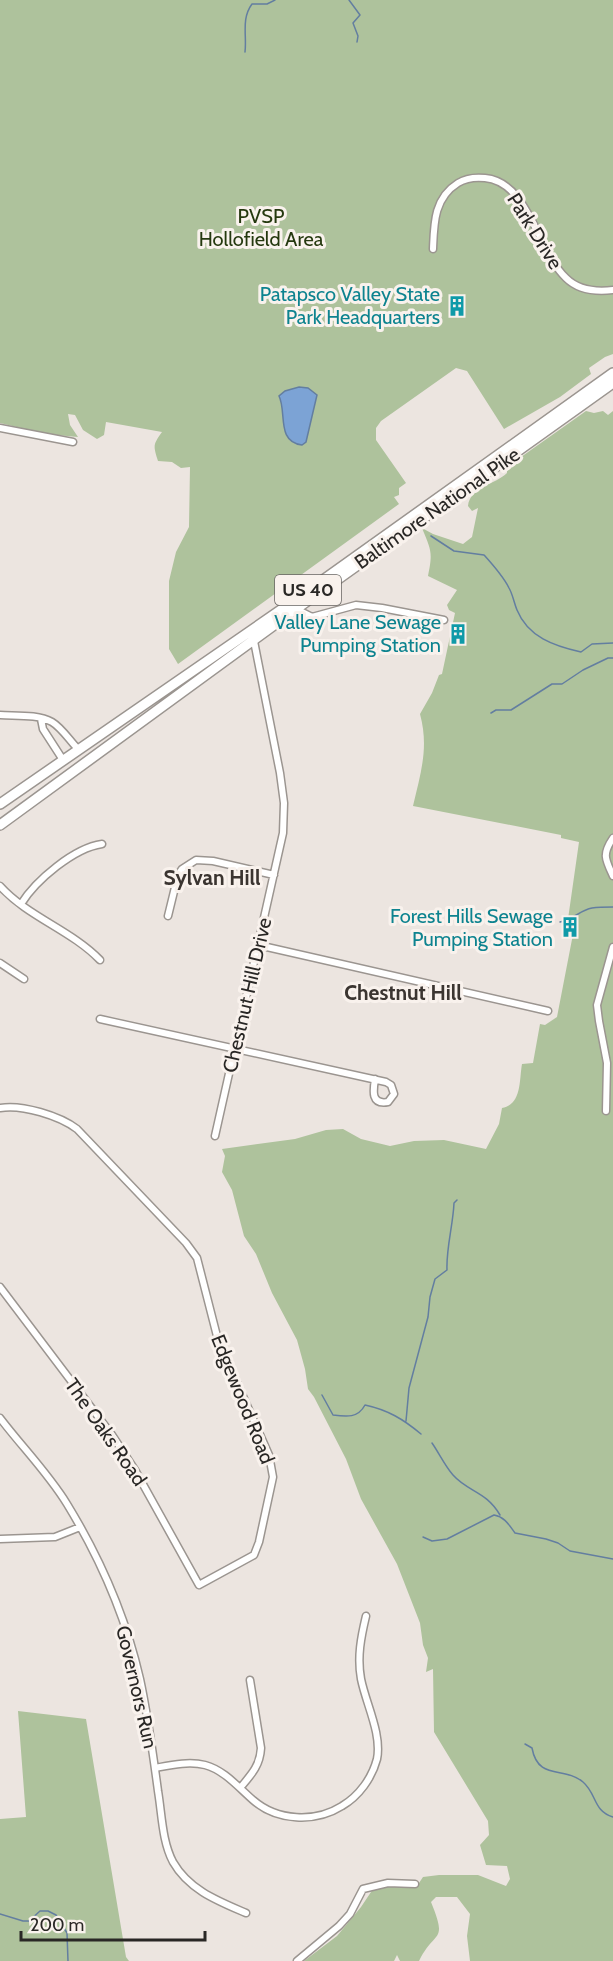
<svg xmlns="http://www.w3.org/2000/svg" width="613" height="1961" font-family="Cabin,sans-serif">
<rect width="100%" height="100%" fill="#ece5e0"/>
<path fill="#aec29c" d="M 0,0 L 613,0 L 613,354 L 605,357 L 589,368 L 591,374 L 560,397 L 504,429 L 467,371 L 456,368 L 381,421 L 376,428 L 376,440 L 406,483 L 399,488 L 399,495 L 394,497 L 399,504 L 178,664 L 169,649 L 169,581 L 176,552 L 189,527 L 190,467 L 181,468 L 172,462 L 158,461 C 153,445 153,445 162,432 L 106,422 L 104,435 L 97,439 L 83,430 L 75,415 L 68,414 L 70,425 L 78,437 L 46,434 L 0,423 Z
M 586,411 L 594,413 L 603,411 L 608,415 L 613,411 L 613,1961 L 470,1961 L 467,1936 L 470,1914 L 457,1897 L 436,1897 L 431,1902 C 448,1944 435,1929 419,1961 L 400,1961 L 397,1955 L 394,1961 L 304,1961 L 337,1936 L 361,1907 L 373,1889 L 419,1883 L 423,1877 L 439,1875 L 478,1875 L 506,1886 L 510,1879 L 507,1866 L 486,1865 L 480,1845 L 489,1835 L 488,1821 L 434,1732 L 433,1669 L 426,1672 L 428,1658 L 423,1645 L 420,1623 L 397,1564 L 361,1499 L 346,1459 L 314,1397 L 308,1389 L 305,1369 L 297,1340 L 272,1293 L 256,1254 L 244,1236 L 232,1190 L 222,1172 L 225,1156 L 222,1149 L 295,1139 L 326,1130 L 343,1129 L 361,1139 L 390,1146 L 414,1141 L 444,1140 L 486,1149 L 499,1124 L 502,1108 C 522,1104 519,1081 522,1064 L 533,1063 L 540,1024 L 545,1025 L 557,1017 L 574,929 L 573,924 L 568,919 L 579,842 L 561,838 L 561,835 L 413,806 C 421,772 429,747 420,714 L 432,693 L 439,675 L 442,674 L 455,613 L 449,610 L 447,605 L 457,590 L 428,576 C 433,552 431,550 422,528 L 433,534 L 463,544 L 472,537 L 478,508 L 472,511 L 468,506 C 470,487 496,484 507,473 L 507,467 Z
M 18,1711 L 86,1719 L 126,1957 L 129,1961 L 0,1961 L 0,1819 L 26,1817 Z"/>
<path fill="#7ca3d5" stroke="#637ea0" stroke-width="1.5" d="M 299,387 L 308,388 L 317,395 L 306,442 L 302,445 C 276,442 287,412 279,396 L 285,391 Z"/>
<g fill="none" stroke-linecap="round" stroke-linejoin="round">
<path stroke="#637ea0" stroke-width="1.5" d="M 349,0 L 360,15 L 353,23 L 358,36 L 357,42
M 245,52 C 247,35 241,19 252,4 L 267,4 L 275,0
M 431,536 L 454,551 L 484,555 C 493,565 503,576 509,588 C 513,595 514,603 517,610 C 528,637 554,646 581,652 L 592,644 L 613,643
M 491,713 L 496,710 L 511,710 L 552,684 L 562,684 L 583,670 L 608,658 L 613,658
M 560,922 C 573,920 580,910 592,908 C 599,907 606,907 613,907
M 322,1395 L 333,1415 C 347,1417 358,1418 365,1405 C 388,1410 403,1419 421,1434
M 406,1421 L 409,1388 L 428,1317 L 430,1297 L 435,1279 L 447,1270 C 446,1248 453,1226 454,1203 L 457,1200
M 432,1443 C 439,1453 445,1466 453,1475 C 468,1492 486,1491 500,1515
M 423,1537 L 432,1541 L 447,1539 L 494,1515 C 505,1517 509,1525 515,1533 L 546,1539 L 558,1543 L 570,1551 L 613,1559
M 525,1744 L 532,1748 C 538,1781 564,1766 583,1782 C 597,1794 593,1811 613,1817
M 0,1914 L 23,1921 L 29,1921 L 40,1911 L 48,1911 L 56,1915 L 67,1933 L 68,1961"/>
<g stroke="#9b9590" stroke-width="9">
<path id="minor" d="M 433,249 C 434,223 434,198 458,183 C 466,178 475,177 485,178 C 529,182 537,250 566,278 C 578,290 596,292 613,290
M 0,428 L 73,442
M 296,609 L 312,617 L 356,605 L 382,608 L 444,620
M 0,715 C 16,716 38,714 52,722 C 62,728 70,741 78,749
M 41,719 L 43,729 L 63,760
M 613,838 C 602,854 605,859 613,876
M 0,886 C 28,917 71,930 100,960
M 21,904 C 36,880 74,848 102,844
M 168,916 L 178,875 L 182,869 L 196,860 L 213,861 L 274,875
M 258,945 L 548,1011
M 0,963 L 24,979
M 100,1019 L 386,1082 L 391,1085 L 394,1094 L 388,1102 C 371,1105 373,1091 375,1079
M 0,1108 C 22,1104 60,1116 77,1129 L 186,1243 L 197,1258 L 218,1340 L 269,1455 L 273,1477 L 259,1542 L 254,1555 L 199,1585 L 135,1470 L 112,1435 L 0,1287
M 606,1111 L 607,1063 L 599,1021 L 597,1005 L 613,947
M 215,1136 L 283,833 L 284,803 L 280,773 L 254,641
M 0,1418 C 22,1447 48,1473 67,1504 C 100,1558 126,1618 140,1679 C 148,1716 153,1754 158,1791 C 162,1815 162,1841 173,1862 C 189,1890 218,1901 246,1913
M 0,1539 L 55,1537 L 80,1527
M 155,1768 C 171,1765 189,1761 205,1765 C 224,1770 238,1787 253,1800 C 277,1821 315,1823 342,1806 C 359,1796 372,1778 377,1759 C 382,1734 366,1704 361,1679 C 357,1657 361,1637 366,1616
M 240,1788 C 251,1775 260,1766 261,1748 L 250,1680
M 297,1961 L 339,1926 L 350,1914 L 363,1889 L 388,1883 L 415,1884"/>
</g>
<g stroke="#9b9590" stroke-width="12">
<path id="primary" d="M 0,804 L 291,603 L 613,373
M 0,825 L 296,609 L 613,383"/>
</g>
<use href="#minor" stroke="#fff" stroke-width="6"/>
<use href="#primary" stroke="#fff" stroke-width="9"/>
</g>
<defs>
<g id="building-bare" transform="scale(1.62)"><path d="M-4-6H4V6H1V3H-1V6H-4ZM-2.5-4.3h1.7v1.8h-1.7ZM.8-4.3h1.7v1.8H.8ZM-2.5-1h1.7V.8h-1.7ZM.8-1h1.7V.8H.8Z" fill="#0f9aa8" stroke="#f9f2ed" stroke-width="2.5" paint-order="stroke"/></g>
</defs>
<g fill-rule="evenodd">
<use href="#building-bare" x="457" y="306"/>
<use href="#building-bare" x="458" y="634"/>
<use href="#building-bare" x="570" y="927"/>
</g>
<g text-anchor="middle" stroke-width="6" stroke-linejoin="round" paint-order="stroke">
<rect fill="#f9f2ed" stroke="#676461" stroke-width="1.5" x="275" y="575" width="66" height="30" rx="4.5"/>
<g font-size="18" font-weight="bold" fill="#292725">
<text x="308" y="596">US 40</text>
</g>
<g font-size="20" fill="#25390f" stroke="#f9f2ed">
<text x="261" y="223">PVSP<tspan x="261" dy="23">Hollofield Area</tspan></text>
</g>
<g font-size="20" fill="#292725" stroke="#f9f2ed">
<text transform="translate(535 231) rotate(58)" y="7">Park Drive</text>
<text transform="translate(437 508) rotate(-35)" y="7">Baltimore National Pike</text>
<text transform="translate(247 995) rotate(-77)" y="7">Chestnut Hill Drive</text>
<text transform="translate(243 1399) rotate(68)" y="7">Edgewood Road</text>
<text transform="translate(106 1432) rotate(55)" y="7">The Oaks Road</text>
<text transform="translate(137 1687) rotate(77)" y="7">Governors Run</text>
</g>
<g font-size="20" fill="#0d838f" stroke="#f9f2ed" text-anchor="end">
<text x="440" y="301">Patapsco Valley State<tspan x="440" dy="23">Park Headquarters</tspan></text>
<text x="441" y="629">Valley Lane Sewage<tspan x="441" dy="23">Pumping Station</tspan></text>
<text x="553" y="923">Forest Hills Sewage<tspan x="553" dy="23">Pumping Station</tspan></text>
</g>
<g font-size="21" font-weight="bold" fill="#3b3531" stroke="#f9f2ed">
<text x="212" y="885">Sylvan Hill</text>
<text x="403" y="1000">Chestnut Hill</text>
</g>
</g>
<path d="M21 1931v9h184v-9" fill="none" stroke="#292725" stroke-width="3"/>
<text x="30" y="1931" font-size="18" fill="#292725" stroke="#f9f2ed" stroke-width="4.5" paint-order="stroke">200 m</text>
</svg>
